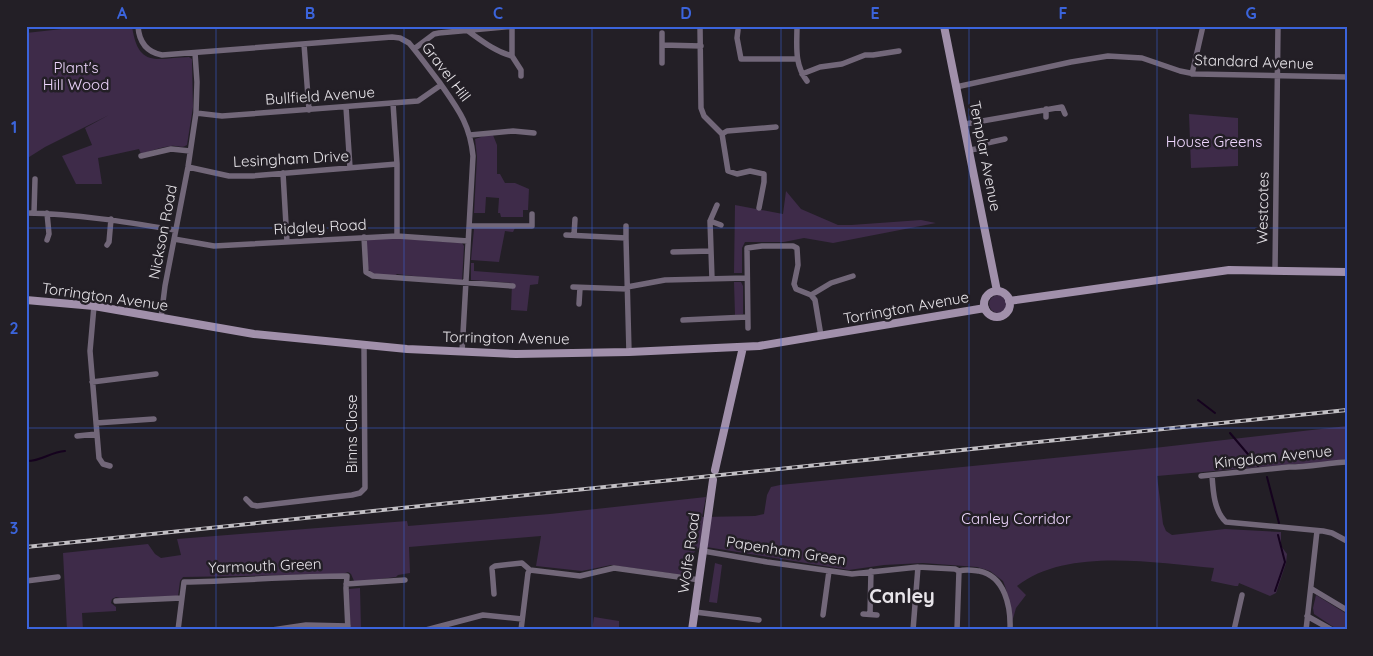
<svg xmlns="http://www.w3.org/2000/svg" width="1373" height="656" font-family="Quicksand,sans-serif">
<rect width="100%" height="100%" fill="#231f26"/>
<path fill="#3e2b49" d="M 89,26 L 132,26 C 138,69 157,58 189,57 L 192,59 L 192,63 L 193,107 L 187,145 C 181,149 177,145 171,146 C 161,147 151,151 141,154 L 139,149 L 98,158 L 102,184 L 76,184 L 62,156 L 92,145 L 85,128 L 109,115 L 45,147 L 26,159 L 26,33 Z
M 1189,114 L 1238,118 L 1238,166 L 1191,168 Z
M 493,135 L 497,145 L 497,174 L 500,174 L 505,183 L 515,183 L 529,189 L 528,210 L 523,210 L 523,217 L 501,217 L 500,213 L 498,213 L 499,198 L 486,197 L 485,213 L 474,213 L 477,157 L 475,139 L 484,136 Z
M 786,191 L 801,209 L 838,225 L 851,225 L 921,220 L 936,223 L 833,243 L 804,238 L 784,242 L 745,242 L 742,248 L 742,273 L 734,273 L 735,205 L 783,214 Z
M 515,228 L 513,232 L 505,231 L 499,262 L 471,260 L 474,229 Z
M 392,238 L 462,243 L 464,246 L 462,282 L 397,274 L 394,276 L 373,274 L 367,268 L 367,240 Z
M 471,263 L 474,263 L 474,271 L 539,276 L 538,284 L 530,285 L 527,311 L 511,310 L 512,283 L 471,280 Z
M 734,282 L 741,282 L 743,286 L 743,314 L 735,315 Z
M989 304a9 9 0 1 1 18 0a9 9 0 1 1-18 0Z
M 1347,426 L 1347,459 L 1300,465 L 1295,464 L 1157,476 L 1163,524 L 1166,531 L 1172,535 L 1225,529 L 1281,532 L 1281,546 L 1287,554 L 1286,563 L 1276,593 L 1270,596 L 1239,583 L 1238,586 L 1235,586 L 1211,581 L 1214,568 C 1154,563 1067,547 1017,586 L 1026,595 L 1016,608 L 1012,622 L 1006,589 L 1003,581 L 990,571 L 977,567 L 923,563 L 884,565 L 849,570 L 700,546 L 693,554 L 690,576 L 611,565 L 582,571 L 536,566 L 541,536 L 409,547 L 410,573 L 398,575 L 396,577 L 357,582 L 354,581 L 351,574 L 348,572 L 343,574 L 183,577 L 180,581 L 178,596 L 120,598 L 116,597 L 112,599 L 111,603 L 116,607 L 116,611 L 82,613 L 83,630 L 67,630 L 63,553 L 148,544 L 155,554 L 161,558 L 181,555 L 177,539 L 407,521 L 408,526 L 550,514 L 706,497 L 702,517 L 755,516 L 764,514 L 767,495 L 771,487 L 780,485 L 1154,448 Z
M 715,563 L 722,565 L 717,603 L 709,602 Z
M 360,588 L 361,629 L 350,629 L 349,589 Z
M 1316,595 L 1347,614 L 1347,630 L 1338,630 L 1314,614 L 1313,608 Z
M 594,617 L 619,621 L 619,628 L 609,630 L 592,630 Z"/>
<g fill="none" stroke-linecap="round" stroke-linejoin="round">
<path stroke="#15021e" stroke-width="2" d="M 1198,400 L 1215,413
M 1230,433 L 1258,466
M 26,461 C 40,462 50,452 65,451
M 1267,477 L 1279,523
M 1275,591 L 1285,562 L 1278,535"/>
<path stroke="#726779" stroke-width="5.5" d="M 138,26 C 139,42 146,52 162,55 L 392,37 L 400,38 L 409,43 C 420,56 430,70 440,83 C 458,109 470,124 473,156 L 462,352
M 700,26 L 701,108 L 704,116 L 722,134 L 728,171 L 737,174 L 750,171 L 764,174 L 764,182 L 759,208
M 797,26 C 797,46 794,64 807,81
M 738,30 L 737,38 L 741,59 L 796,59
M 468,31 C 482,41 496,52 512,56 L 512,27
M 662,33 L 662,63
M 304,44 L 309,110
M 662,45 L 701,46
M 414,49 L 434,34 L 439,33 L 514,26
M 512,56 L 521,70 L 521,76
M 802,74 L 820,67 L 842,64 L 865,55 L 873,55 L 899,51
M 1192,74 L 1203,26
M 956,87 L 1071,62 L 1108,56 L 1142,58 L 1180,71 L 1195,74 L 1347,77
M 393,103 L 397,164 L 397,236
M 346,107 L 350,168
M 1046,109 L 1046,117
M 196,113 L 222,116 L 418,101 L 441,85
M 965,124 L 1062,107 L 1065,114
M 722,134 L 727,131 L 776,127
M 470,135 L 513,131 L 534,133
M 970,150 L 982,148 L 987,143 L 1005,139
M 141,156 L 171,149 L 190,151
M 188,167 L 229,176 L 252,176 L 397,164
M 283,173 L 287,242
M 26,213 C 77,214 126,222 175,230
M 34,213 L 35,179
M 710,221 L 721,225
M 469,226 L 532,226 L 532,214
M 566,235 L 626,238 L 629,352
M 574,235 L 575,219
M 364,237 L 366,272 L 373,276 L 513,286
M 626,238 L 626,226
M 174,239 L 214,246 L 397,236 L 468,241
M 47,240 L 49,234 L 47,213
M 107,245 L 109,242 L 111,219
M 673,252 L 711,251
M 1275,270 L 1278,26
M 712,279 L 710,221 L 717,205
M 573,287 L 627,289
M 627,287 L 665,280 L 746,278
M 811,295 L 831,283 L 853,276
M 579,304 L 580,288
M 94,306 L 90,351 L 99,458 L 103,464 L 110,466
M 161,318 L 165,286 L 188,167 L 196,113 L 197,82 L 195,53
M 683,320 L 747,317
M 748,328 L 747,248 L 762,246 L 793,246 L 797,248 L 798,265 L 794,284 L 796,289 L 811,295 L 815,300 L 821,336
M 92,382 L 156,374
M 96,423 L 154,419
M 77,436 L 97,434
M 1212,475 C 1213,491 1214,511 1226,522 L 1323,531 L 1332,533 L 1347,541
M 1201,476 L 1289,467 C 1309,467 1327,463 1347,462
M 246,499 L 252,505 L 257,506 L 352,495 L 360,493 L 365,488 L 364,345
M 703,551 L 767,562 L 852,574 L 918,567 L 955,569 L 959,571 C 966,569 971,570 979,571 C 1005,576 1011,607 1010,630
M 530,570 L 580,576 L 614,568 L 700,580
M 26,581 L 58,577
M 346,584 L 405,580
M 1312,589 L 1347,610
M 494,594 L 492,568 L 495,566 L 522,563 L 530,570
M 116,601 L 181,598
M 695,612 L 759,620
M 863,614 L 877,615
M 870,614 L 871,571
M 823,615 L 829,571
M 1307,616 L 1332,630
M 178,630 L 184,582 C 239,581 293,576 347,576 L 346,588 L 348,630
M 272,630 L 306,625 L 348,626
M 426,630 L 483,615 L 522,619
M 521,630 L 528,573 L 530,570
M 913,630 L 918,567
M 957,630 L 959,571
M 1234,630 L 1242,595
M 1306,630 L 1317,531"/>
<path stroke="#a190ab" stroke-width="8" d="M 944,26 L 997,291
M984 304a13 13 0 1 1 26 0a13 13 0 1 1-26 0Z
M 26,300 L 94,306 L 254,334 L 407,349 L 516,354 L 629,352 L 759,346 L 985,308
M 1009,301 L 1229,270 L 1347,272
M 715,470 L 743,347
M 692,630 L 713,480"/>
<g stroke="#c2bfc4" stroke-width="4">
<path id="rail" d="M 26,547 L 1347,410"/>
</g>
<use href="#rail" stroke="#231f26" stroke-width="2" stroke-dasharray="5.5" stroke-linecap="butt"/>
</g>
<path fill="none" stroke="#3b64db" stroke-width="1" stroke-opacity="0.55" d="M 216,26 L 216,630M 404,26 L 404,630M 592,26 L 592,630M 781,26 L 781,630M 969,26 L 969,630M 1157,26 L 1157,630M 26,228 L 1347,228M 26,428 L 1347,428"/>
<g text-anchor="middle" stroke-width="5" stroke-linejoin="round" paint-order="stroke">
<g font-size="15" fill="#e7e4e9" stroke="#231f26">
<text transform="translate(1254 62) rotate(2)" y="5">Standard Avenue</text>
<text transform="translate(446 72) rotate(53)" y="5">Gravel Hill</text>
<text transform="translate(320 96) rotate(-4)" y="5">Bullfield Avenue</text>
<text transform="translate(985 156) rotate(79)" y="5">Templar Avenue</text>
<text transform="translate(291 159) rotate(-3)" y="5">Lesingham Drive</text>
<text transform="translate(1263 208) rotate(-89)" y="5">Westcotes</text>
<text transform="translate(320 227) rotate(-3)" y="5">Ridgley Road</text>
<text transform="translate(163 232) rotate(-79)" y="5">Nickson Road</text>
<text transform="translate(105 297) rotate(8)" y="5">Torrington Avenue</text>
<text transform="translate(906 308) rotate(-10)" y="5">Torrington Avenue</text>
<text transform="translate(506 338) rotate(1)" y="5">Torrington Avenue</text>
<text transform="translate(352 434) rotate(-90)" y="5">Binns Close</text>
<text transform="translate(1273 457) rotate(-6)" y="5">Kingdom Avenue</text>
<text transform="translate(786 551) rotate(9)" y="5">Papenham Green</text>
<text transform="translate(689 553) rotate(-82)" y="5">Wolfe Road</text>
<text transform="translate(265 566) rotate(-2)" y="5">Yarmouth Green</text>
</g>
<g font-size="15" fill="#eed6fd" stroke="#231f26">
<text x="76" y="73">Plant's<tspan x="76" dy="17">Hill Wood</tspan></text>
<text x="1214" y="147">House Greens</text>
<text x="1016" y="524">Canley Corridor</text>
</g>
<g font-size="20" font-weight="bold" fill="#e7e4e9" stroke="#231f26">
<text x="902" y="603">Canley</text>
</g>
</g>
<rect width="1373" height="656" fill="none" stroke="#231f26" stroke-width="55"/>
<rect x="28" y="28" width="1318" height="600" fill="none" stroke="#3b64db" stroke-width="2"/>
<g font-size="16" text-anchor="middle" font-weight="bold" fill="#3b64db">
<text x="122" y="19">A</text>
<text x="310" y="19">B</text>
<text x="498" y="19">C</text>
<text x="686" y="19">D</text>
<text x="875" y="19">E</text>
<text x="1063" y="19">F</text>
<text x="1251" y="19">G</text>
<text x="14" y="133">1</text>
<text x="14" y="334">2</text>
<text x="14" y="534">3</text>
</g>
</svg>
